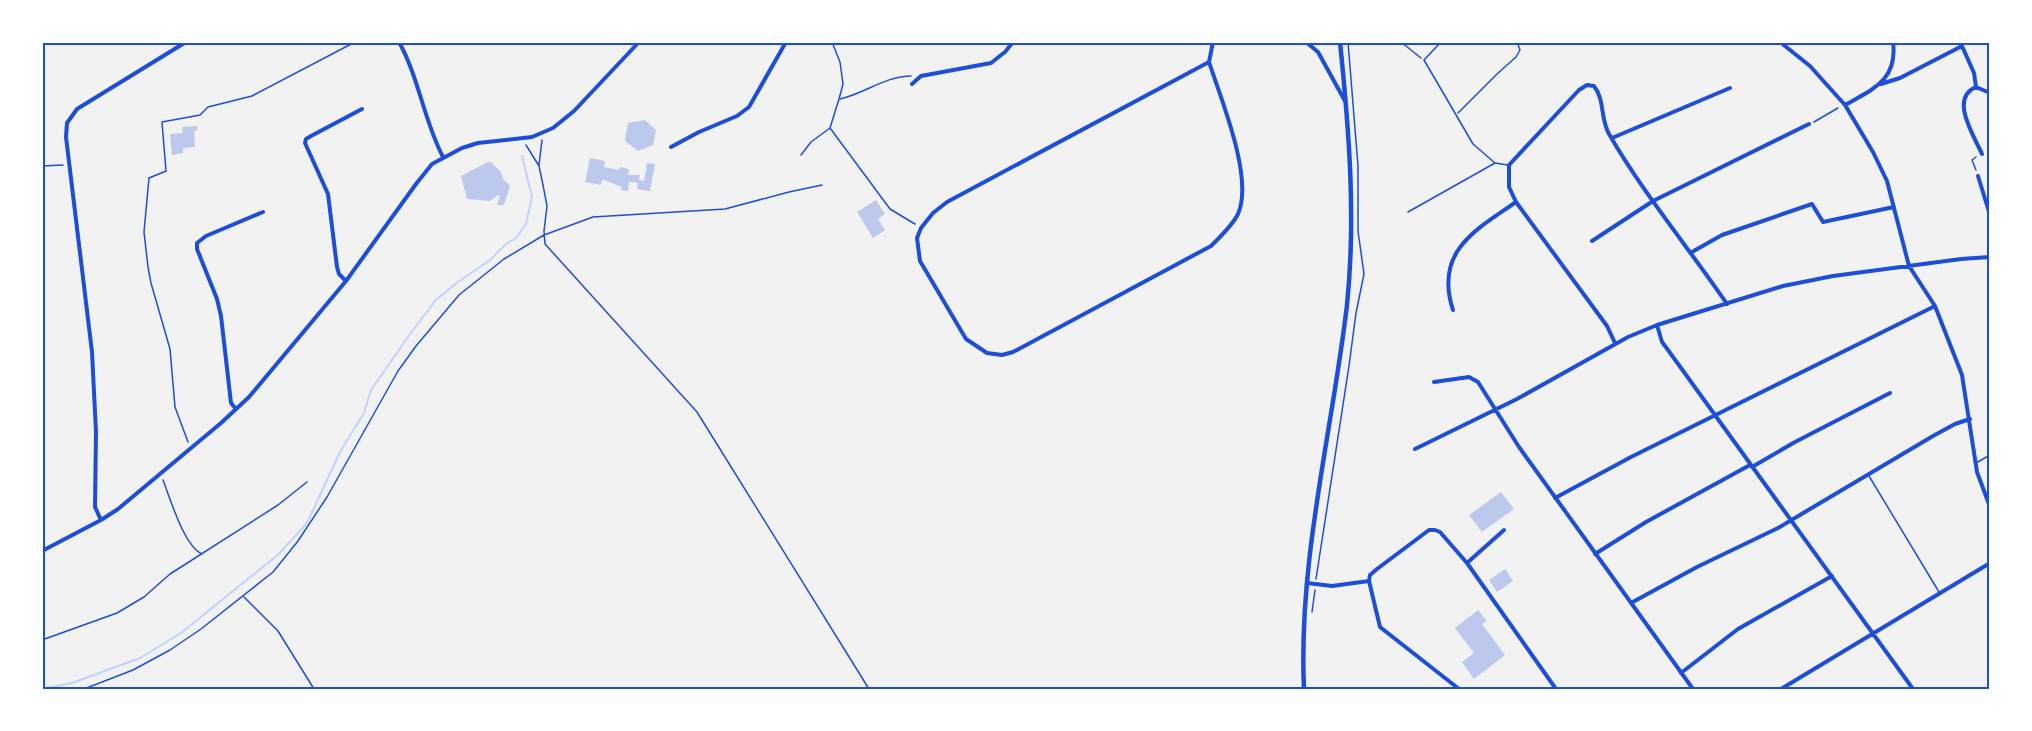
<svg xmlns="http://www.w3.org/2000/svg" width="2032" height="731" font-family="'Exo 2',sans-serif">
<rect width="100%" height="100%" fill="#f2f2f2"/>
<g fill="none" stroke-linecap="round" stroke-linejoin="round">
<path stroke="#bfd3fe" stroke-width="2" d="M 42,689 L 72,683 L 140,658 L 181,633 L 279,554 L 307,523 L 341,450 L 364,413 L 371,390 L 410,334 L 436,300 L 458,282 L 490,260 L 506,244 L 516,238 L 526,224 L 532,197 L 522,156"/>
</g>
<path fill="#bdc9ec" d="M 645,120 L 656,130 L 653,145 L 638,151 L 625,141 L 628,123 Z
M 197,126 L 197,131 L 194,131 L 195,147 L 183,148 L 183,153 L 172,155 L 170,134 L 183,133 L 182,127 Z
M 590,158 L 605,161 L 604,167 L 619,170 L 620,167 L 629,169 L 628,175 L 640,175 L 639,180 L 644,181 L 647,163 L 655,164 L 650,191 L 637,189 L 638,183 L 629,182 L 628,191 L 621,190 L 622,187 L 604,180 L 602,180 L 601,185 L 585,182 Z
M 490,161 L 501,172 L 503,179 L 510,186 L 504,205 L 497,205 L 500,196 L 498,195 L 490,201 L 467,199 L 461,176 Z
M 876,200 L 885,214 L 878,219 L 885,230 L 873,238 L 857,212 Z
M 1501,492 L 1514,509 L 1482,532 L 1469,515 Z
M 1505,569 L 1513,581 L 1497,592 L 1489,580 Z
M 1478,610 L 1487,621 L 1482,624 L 1505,655 L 1474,679 L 1462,662 L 1474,653 L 1455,628 Z"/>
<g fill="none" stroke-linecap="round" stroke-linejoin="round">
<path stroke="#1d4ed8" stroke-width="1.5" d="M 1401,42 L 1421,58
M 840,99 C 864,94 885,76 911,76
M 1814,122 L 1838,108
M 830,128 L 890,209 L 915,224
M 526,145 L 539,166 L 543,185 L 547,206 L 544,231 L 545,244 L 697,412 L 869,689
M 801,155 L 811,142 L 830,128 L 839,99 L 843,84 L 840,62 L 832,42
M 539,165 L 542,140
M 42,166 L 63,165
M 1976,170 L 1972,160 L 1976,157
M 188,442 L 175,407 L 170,349 L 151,283 L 148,267 L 144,232 L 149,178 L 166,171 L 162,122 L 200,115 L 208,107 L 252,96 L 355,42
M 163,480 C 170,498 184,546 202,554
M 1316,579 L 1349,366 L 1356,313 L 1364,274 L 1358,231 L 1358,166 L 1348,42
M 244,597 L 278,631 L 314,689
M 1312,612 L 1315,590
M 42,640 L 117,613 L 144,597 L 170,574 L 278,505 L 307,482
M 84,689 L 133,670 L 170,650 L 201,629 L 273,572 L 298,541 L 327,497 L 398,371 L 416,346 L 459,295 L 504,259 L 544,235 L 593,217 L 725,209 L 789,192 L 822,185"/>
<path stroke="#1d4ed8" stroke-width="1.5" d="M 1441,42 L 1424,60 L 1473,144 L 1495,163
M 1458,113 L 1497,74 L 1516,57 L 1520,50 L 1517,42
M 1408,212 L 1495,163 L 1508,165
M 1976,463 L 1990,455
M 1869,476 L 1939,592"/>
<path stroke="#1d4ed8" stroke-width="4" d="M 399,42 C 419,78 424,121 443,157
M 1306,42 L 1318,52 L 1345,101
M 1780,42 L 1810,66 L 1845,105 L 1873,152 L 1887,181 L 1909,266 L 1935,306 L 1962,375 L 1977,472 L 1990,507
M 1209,62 C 1221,99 1254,178 1238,214 C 1232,226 1221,236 1211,246 L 1013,352 L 1002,355 L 987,353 L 966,339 L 920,261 L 917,238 L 921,228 L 933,213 L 947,202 L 1209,62 L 1213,42
M 912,84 L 921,76 L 991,63 L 1005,52 L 1013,42
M 1881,84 L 1900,78 L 1962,46 L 1974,73 L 1976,87
M 1845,105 C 1873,89 1898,80 1893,42
M 1612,138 L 1730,88
M 671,147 L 699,132 L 737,116 L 749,107 L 786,42
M 1982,154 C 1974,136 1949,98 1976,87 L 1990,93
M 1978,176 L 1990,215
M 1592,241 L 1653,201 L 1809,124
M 1692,252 L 1722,235 L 1812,204 L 1823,222 L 1894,207
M 346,281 L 339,274 L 337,267 L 328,194 L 305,143 L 306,139 L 311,136 L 362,109
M 1453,310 C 1434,252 1475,230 1516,202
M 1657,325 L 1662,342 L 1668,350 L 1913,689
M 1615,343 L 1607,326 L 1516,202 L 1509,187 L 1509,165 L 1579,90 L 1587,85 L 1594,86 C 1605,100 1600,118 1609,134 C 1643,193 1688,247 1727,304
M 1434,382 L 1469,377 L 1478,382 L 1519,447 L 1693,689
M 236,409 L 231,403 L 221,316 L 217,299 L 197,249 L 197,243 L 206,236 L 263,212
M 1415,449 L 1517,399 L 1628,337 L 1657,325 L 1783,286 L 1833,276 L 1961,259 L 1990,257
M 1752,467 L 1795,442 L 1890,393
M 1555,498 L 1631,457 L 1935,306
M 101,520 L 95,507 L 96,432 L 92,352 L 66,137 L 67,123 L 77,109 L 186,42
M 42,551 L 101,520 L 118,509 L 221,423 L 249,397 L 346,281 L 416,184 L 432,164 L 462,148 L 478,143 L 532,137 L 553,128 L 574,111 L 639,42
M 1595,554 L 1646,522 L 1750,465
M 1467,563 L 1504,530
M 1307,583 L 1332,586 L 1369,581
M 1631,603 L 1697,567 L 1778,528 L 1933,436 L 1955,424 L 1970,419
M 1681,673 L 1738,629 L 1832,576
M 1459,689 L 1380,627 L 1369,581 L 1370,575 L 1377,569 L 1429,530 L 1435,530 L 1440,532 L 1467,563 L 1556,689
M 1781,689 L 1990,563"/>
<path stroke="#1d4ed8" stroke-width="4.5" d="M 1304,689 C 1298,560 1332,433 1347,305 C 1356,217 1349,130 1340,42"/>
</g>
<rect width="2032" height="731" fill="none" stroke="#ffffff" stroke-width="87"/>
<rect x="44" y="44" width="1944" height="644" fill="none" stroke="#1d4ed8" stroke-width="2"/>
</svg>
